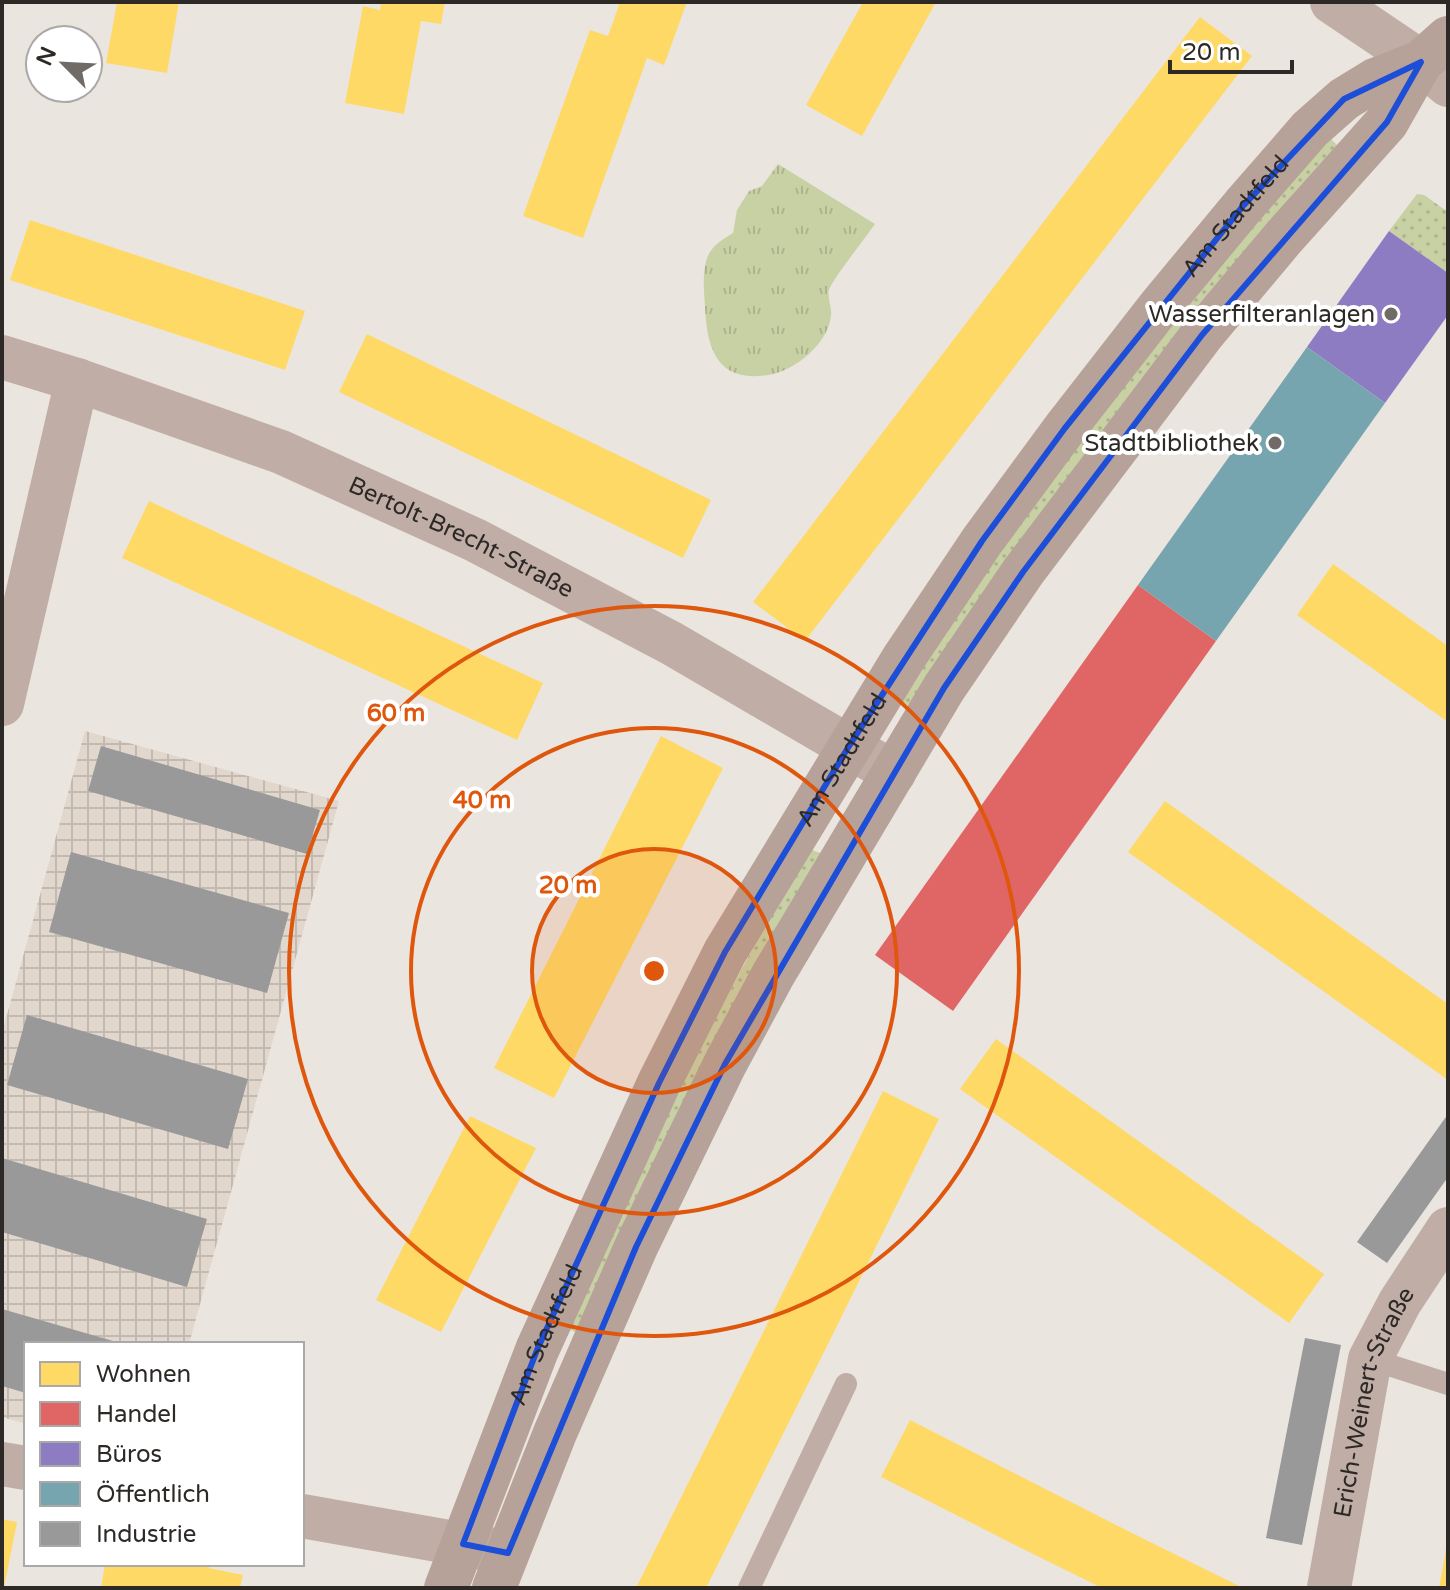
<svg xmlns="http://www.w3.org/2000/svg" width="1450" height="1590" font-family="'Varela Round',sans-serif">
<defs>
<pattern id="industrial-grid" width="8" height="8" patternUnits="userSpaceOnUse" patternTransform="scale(2)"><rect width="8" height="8" fill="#e2d7cd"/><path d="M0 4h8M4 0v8" fill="none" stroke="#c2b9b0"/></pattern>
<pattern id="grass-dots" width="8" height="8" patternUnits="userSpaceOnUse" patternTransform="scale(2)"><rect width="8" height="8" fill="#c8d1a4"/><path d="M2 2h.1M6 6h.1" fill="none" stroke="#acb38d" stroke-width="1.8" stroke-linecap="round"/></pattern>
<pattern id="park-tufts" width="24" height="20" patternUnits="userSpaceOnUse" patternTransform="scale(2)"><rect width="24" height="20" fill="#c8d1a4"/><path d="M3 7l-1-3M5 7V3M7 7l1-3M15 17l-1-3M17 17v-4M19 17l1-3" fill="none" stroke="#acb38d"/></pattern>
</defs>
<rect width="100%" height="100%" fill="#ebe5e0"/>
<path fill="url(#industrial-grid)" d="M 85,731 L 339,801 L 189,1344 L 26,1344 L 26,1424 L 2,1417 L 2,1033 Z"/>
<path fill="url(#grass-dots)" d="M 1329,137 L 1341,149 L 913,708 L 901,701 C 935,649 969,596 1005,545 C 1104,402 1218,270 1329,137 Z
M 1417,194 L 1424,195 L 1448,212 L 1448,273 L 1389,231 Z
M 808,848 L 822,854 L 579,1334 L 566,1328 C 639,1164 720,1004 808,848 Z"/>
<path fill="url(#park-tufts)" d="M 778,164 L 875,224 C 866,237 832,280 829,290 C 827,298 832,307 831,315 C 829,343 795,371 768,375 C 717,383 707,349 705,307 C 704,292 702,273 707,258 C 712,245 722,240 733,233 L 737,210 L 749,191 L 762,186 Z"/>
<path fill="#ffd966" d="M 117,2 L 179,2 L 167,73 L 106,63 Z
M 381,2 L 445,2 L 441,24 L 421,21 L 404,114 L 345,103 L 363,6 L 380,10 Z
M 620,2 L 687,2 L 664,65 L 647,58 L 583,238 L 523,216 L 590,30 L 608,36 Z
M 863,2 L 936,2 L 862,136 L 806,105 Z
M 1200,17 L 1252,56 L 805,641 L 753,602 Z
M 30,220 L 305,311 L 285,370 L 10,280 Z
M 367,334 L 711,500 L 683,558 L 339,392 Z
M 149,501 L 543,683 L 517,740 L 122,558 Z
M 1333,564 L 1448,646 L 1448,722 L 1297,615 Z
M 661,736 L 723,768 L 554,1098 L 494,1068 Z
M 1165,801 L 1448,1004 L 1448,1080 L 1128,852 Z
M 996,1039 L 1324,1274 L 1289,1323 L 960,1089 Z
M 883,1091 L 939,1119 L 833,1334 L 706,1588 L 636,1588 Z
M 470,1116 L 536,1148 L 441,1332 L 376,1300 Z
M 910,1420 L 1126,1530 L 1243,1588 L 1102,1588 L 1025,1550 L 881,1477 Z
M 2,1519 L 17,1522 L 4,1588 L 2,1588 Z
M 1446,1547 L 1448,1588 L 1439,1588 L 1445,1555 Z
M 105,1564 L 209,1564 L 209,1568 L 243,1575 L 240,1588 L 101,1588 Z"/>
<path fill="#e06666" d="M 1138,585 L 1216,641 L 953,1011 L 875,955 Z"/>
<path fill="#8e7cc3" d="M 1389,231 L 1448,273 L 1448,315 L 1385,403 L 1307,347 Z"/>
<path fill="#76a5af" d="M 1307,347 L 1385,403 L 1216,641 L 1138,585 Z"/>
<path fill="#999" d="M 101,746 L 320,810 L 307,854 L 88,791 Z
M 71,852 L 289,913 L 267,993 L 49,932 Z
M 27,1015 L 248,1079 L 228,1149 L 7,1085 Z
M 1448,1114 L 1448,1177 L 1387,1263 L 1357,1242 Z
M 2,1158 L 207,1219 L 187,1287 L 2,1232 Z
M 2,1309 L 120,1343 L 120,1344 L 26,1344 L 26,1393 L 2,1386 Z
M 1305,1338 L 1341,1345 L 1302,1545 L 1266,1538 Z"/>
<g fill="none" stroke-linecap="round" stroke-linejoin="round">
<path stroke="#c0aea6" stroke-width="22" d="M 1370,1359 L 1448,1384
M 749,1588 L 846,1384"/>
<g stroke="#c0aea6" stroke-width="44">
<path d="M 1332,2 L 1421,62 L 1448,85"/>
<path id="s1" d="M 2,357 L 77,380 L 281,452 L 475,540 L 671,643 L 894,773"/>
<path d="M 2,704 L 77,380"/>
<path d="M 2,1464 L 26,1468"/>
<path d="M 302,1516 L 500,1551"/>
<path id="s2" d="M 1329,1588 L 1370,1359 L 1400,1302 L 1448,1229"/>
</g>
<g stroke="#b7a299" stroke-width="44">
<path id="s3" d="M 446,1588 L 537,1350 L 659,1083 L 725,952 L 903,659 L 982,541 L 1065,428 L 1160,306 L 1243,206 L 1310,129 L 1344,99 L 1375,80 L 1421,62"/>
<path d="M 494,1588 L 555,1433 L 636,1247 L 725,1064 L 773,975 L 944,688 L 1023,572 L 1202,335 L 1284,237 L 1387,122 L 1421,62 L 1448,38"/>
</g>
</g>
<path fill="none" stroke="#1d4ed8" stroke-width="6" stroke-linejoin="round" d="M 1421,62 L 1387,122 L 1202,335 L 1023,572 L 944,688 L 725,1064 L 636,1247 L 508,1553 L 463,1544 L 537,1350 L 659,1083 L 725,952 L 849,746 L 982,541 L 1065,428 L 1243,206 L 1344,99 Z"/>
<circle cx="654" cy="971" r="122" fill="#df570d" fill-opacity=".12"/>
<g fill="none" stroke="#df570d" stroke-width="4">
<circle cx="654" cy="971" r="122"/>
<circle cx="654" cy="971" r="243"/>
<circle cx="654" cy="971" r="365"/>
</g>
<g fill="#706b67" stroke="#fff" stroke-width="3">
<circle cx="1391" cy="314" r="8"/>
<circle cx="1275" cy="443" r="8"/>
</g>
<g text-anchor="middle" stroke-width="8" stroke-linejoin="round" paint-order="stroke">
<g font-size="24" fill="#2d2926" stroke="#fff">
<text dy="8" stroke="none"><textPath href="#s3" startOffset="1592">Am Stadtfeld</textPath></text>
<text dy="8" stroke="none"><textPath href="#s1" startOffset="494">Bertolt-Brecht-Straße</textPath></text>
<text dy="8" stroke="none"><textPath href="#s3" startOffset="920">Am Stadtfeld</textPath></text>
<text dy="8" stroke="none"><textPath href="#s3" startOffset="272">Am Stadtfeld</textPath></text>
<text dy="8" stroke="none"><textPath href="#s2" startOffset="192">Erich-Weinert-Straße</textPath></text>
</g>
<g font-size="24" fill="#2d2926" stroke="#fff" text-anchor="end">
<text x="1375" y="322">Wasserfilteranlagen</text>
<text x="1259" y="451">Stadtbibliothek</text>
</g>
</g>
<circle cx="654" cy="971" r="12" fill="#df570d" stroke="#fff" stroke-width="4"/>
<g font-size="24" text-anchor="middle" font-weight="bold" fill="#df570d" stroke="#fff" stroke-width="8" stroke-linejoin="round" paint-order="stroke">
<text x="396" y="721">60 m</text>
<text x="482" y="808">40 m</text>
<text x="568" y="893">20 m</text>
</g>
<rect width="1450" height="1590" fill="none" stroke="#2d2926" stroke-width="8"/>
<rect x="24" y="1342" width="280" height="224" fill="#ffffff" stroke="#aba9a8" stroke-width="2"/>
<rect x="40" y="1362" width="40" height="24" fill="#ffd966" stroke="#aba9a8" stroke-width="2"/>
<text x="96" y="1382" font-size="24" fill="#2d2926">Wohnen</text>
<rect x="40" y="1402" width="40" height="24" fill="#e06666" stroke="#aba9a8" stroke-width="2"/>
<text x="96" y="1422" font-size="24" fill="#2d2926">Handel</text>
<rect x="40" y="1442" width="40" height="24" fill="#8e7cc3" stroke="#aba9a8" stroke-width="2"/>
<text x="96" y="1462" font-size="24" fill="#2d2926">Büros</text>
<rect x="40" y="1482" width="40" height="24" fill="#76a5af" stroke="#aba9a8" stroke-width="2"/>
<text x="96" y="1502" font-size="24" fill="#2d2926">Öffentlich</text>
<rect x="40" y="1522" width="40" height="24" fill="#999999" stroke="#aba9a8" stroke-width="2"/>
<text x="96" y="1542" font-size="24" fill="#2d2926">Industrie</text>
<g transform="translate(64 64) rotate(294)"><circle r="38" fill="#ffffff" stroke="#aba9a8" stroke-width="2"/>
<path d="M0-6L14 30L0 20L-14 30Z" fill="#706b67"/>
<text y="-12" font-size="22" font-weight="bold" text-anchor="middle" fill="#2d2926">N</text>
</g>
<path d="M1170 60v12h122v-12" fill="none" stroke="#2d2926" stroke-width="4"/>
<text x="1182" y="60" font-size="24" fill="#2d2926" stroke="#ffffff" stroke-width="6" paint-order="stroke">20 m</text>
</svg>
